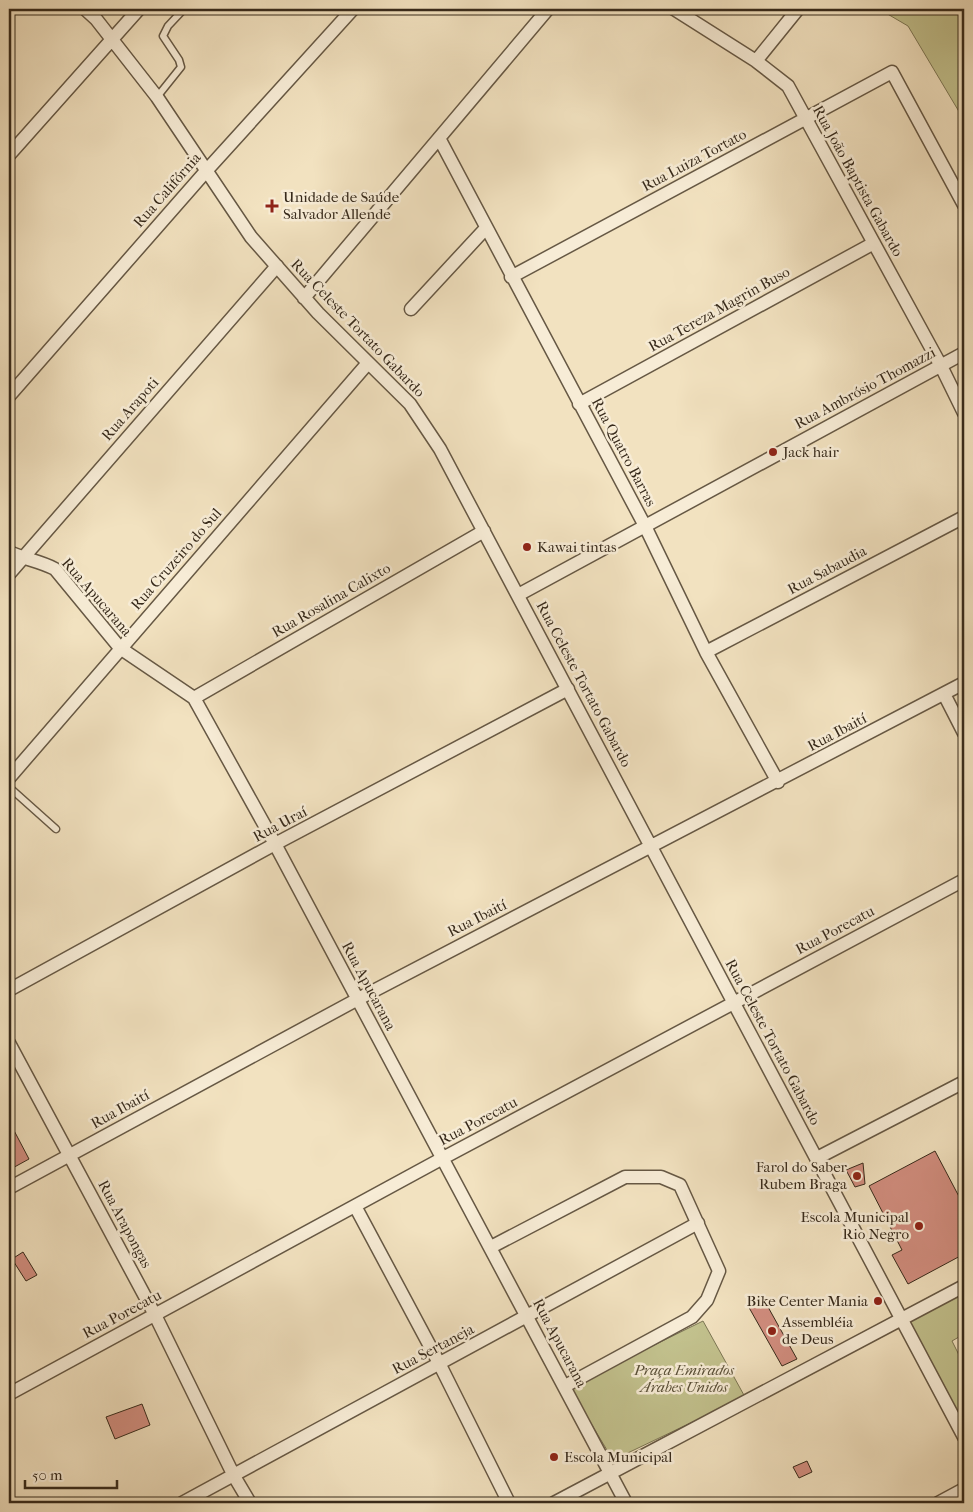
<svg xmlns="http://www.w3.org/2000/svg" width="973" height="1512" font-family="'IM FELL French Canon',serif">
<rect width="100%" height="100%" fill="#f2e2c0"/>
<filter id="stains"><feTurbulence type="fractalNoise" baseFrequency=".004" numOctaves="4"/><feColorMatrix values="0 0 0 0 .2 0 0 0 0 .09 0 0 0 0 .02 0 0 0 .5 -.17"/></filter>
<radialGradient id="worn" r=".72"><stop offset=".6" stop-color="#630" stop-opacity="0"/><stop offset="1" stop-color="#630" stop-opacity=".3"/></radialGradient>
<path fill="#c2c18d" stroke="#7c7654" d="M 879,9 L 964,9 L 964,120 L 908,26 Z
M 964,1291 L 964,1334 L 952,1341 L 964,1365 L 964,1427 L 908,1322 Z
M 703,1321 L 745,1397 L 613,1460 L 569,1387 Z"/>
<path fill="#d38f81" stroke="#372a1b" d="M 9,1121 L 29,1159 L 9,1170 Z
M 935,1151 L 964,1206 L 964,1254 L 908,1284 L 892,1255 L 902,1250 L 869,1186 Z
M 863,1163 L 865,1184 L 855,1187 L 846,1170 Z
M 23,1252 L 37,1275 L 26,1281 L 12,1259 Z
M 763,1298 L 797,1359 L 782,1366 L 747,1304 Z
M 142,1404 L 150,1425 L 115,1439 L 106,1417 Z
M 807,1461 L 812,1472 L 799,1478 L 793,1467 Z"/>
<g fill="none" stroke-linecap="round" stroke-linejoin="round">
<g stroke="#665844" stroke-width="9">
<path id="service" d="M 157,97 L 181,67 L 179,60 L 163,36 L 168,26 L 184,9
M 9,787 L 56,829"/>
</g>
<g stroke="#665844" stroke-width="15">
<path id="minor" d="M 85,9 L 96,19 L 157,97 L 251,237 L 318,313 L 410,404 L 440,449 L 964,1437
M 674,9 L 756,61 L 788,86 L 941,366 L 964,413
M 756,61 L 798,9
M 439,138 L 645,526 L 706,652 L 778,782
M 9,155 L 139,9
M 511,277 L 892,72 L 964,205
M 304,298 L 548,9
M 411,309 L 486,228
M 9,396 L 207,170 L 353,9
M 579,404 L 874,243
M 9,552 C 24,559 40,561 55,569 L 120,648 L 194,698 L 275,844 L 626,1503
M 9,574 L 277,266
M 518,595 L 964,353
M 706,652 L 964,517
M 944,694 L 964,733
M 194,698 L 484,531
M 9,778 L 368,363
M 9,990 L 275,844 L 568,689
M 9,1043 L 155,1315 L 234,1476 L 250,1503
M 817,1158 L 964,1082
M 9,1188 L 358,999 L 964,683
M 355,1206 L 439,1363 L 509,1503
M 491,1247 L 625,1177 L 661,1177 L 680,1185 L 719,1271 L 707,1300 L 692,1317 L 565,1386
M 9,1394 L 443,1158 L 964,880
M 182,1503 L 698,1223
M 554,1503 L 964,1286
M 938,1503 L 964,1489"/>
</g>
<use href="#service" stroke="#f7ecd6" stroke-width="6"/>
<use href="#minor" stroke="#f7ecd6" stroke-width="12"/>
</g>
<g fill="#8f2418" stroke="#f7ecd6" stroke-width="2">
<path d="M269.5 198.5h5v5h5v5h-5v5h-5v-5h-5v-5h5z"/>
<circle cx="773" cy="452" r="5"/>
<circle cx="527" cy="547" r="5"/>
<circle cx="857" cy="1176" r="5"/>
<circle cx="919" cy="1226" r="5"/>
<circle cx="878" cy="1301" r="5"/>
<circle cx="772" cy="1331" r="5"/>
<circle cx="554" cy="1457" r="5"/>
</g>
<g text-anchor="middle" stroke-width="5" stroke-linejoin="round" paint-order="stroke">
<g font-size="15" fill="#372a1b" stroke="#f7ecd6">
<text transform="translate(694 160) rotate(-28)" y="5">Rua Luiza Tortato</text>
<text transform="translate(858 181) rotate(61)" y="5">Rua João Baptista Gabardo</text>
<text transform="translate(167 190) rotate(-49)" y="5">Rua Califórnia</text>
<text transform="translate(719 309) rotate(-29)" y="5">Rua Tereza Magrin Buso</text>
<text transform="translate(358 328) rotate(46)" y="5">Rua Celeste Tortato Gabardo</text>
<text transform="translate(865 388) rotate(-28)" y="5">Rua Ambrósio Thomazzi</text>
<text transform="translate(130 409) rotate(-49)" y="5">Rua Arapoti</text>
<text transform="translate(624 452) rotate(62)" y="5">Rua Quatro Barras</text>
<text transform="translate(176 559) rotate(-49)" y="5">Rua Cruzeiro do Sul</text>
<text transform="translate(827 570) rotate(-28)" y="5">Rua Sabaudia</text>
<text transform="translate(97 597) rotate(49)" y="5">Rua Apucarana</text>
<text transform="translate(331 600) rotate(-30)" y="5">Rua Rosalina Calixto</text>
<text transform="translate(584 684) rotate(62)" y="5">Rua Celeste Tortato Gabardo</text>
<text transform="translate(837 732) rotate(-28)" y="5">Rua Ibaití</text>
<text transform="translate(280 824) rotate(-28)" y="5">Rua Uraí</text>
<text transform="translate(477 918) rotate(-27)" y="5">Rua Ibaití</text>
<text transform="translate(835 930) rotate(-28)" y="5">Rua Porecatu</text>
<text transform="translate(369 986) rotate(62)" y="5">Rua Apucarana</text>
<text transform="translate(773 1042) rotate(62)" y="5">Rua Celeste Tortato Gabardo</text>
<text transform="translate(120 1109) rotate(-29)" y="5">Rua Ibaití</text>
<text transform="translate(478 1121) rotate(-28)" y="5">Rua Porecatu</text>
<text transform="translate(125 1224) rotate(62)" y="5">Rua Arapongas</text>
<text transform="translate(122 1314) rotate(-28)" y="5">Rua Porecatu</text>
<text transform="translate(560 1343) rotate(62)" y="5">Rua Apucarana</text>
<text transform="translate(433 1349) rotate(-28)" y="5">Rua Sertaneja</text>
</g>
<g font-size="15" fill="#372a1b" stroke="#f7ecd6" text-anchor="start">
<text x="283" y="202">Unidade de Saúde<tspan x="283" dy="17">Salvador Allende</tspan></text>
<text x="783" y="457">Jack hair</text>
<text x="537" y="552">Kawai tintas</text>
<text x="847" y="1172" text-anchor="end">Farol do Saber<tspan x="847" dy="17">Rubem Braga</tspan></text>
<text x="909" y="1222" text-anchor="end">Escola Municipal<tspan x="909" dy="17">Rio Negro</tspan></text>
<text x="868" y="1306" text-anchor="end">Bike Center Mania</text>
<text x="782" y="1327">Assembléia<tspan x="782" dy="17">de Deus</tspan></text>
<text x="564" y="1462">Escola Municipal</text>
</g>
<g font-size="15" font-style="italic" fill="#5a5038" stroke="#f7ecd6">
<text x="684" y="1375">Praça Emirados<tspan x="684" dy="17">Árabes Unidos</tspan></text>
</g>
</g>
<rect width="973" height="1512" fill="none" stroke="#f2e2c0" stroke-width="30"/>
<rect x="10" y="10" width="953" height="1492" fill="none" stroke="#372a1b" stroke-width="2.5"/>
<rect x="15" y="15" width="943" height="1482" fill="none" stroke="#372a1b"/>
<path d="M25 1480v8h92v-8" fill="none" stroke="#372a1b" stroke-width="2.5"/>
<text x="32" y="1480" font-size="15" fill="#372a1b" stroke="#f7ecd6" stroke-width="4" paint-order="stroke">50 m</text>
<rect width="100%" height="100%" filter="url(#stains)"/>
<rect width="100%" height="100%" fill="url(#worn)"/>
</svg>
